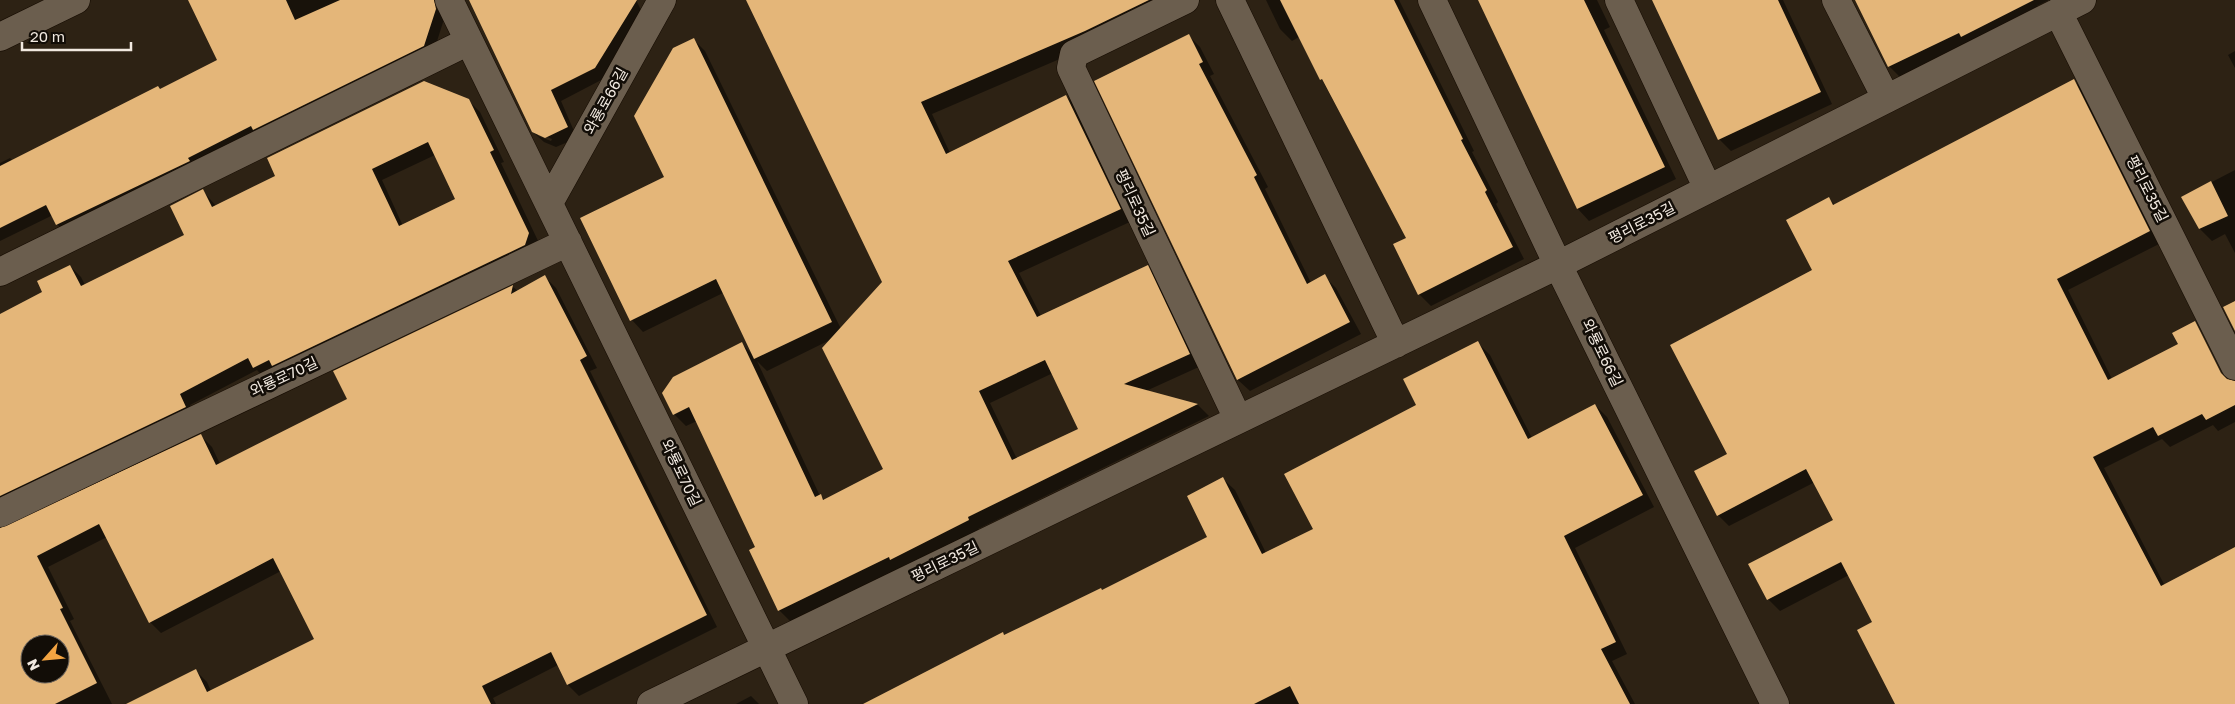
<svg xmlns="http://www.w3.org/2000/svg" width="2235" height="704" font-family="'Golos Text','Noto Sans KR',sans-serif">
<rect width="100%" height="100%" fill="#2d2214"/>
<path fill="#0007" fill-rule="evenodd" d="M 190,0 L 418,0 L 434,5 L 444,19 L 433,54 L 66,233 L 57,224 L 53,215 L 0,241 L 0,163 L 10,158 L 13,161 L 219,61 Z
M 471,0 L 636,0 L 644,16 L 605,78 L 561,101 L 577,138 L 556,147 L 544,142 L 533,132 ZM 538,133 L 552,139 L 551,141 L 538,136 Z
M 748,0 L 1183,0 L 1097,43 L 932,114 L 950,153 L 1066,96 L 1078,108 L 1132,221 L 1019,273 L 1041,316 L 1147,267 L 1159,279 L 1201,366 L 1146,391 L 1198,405 L 1209,416 L 978,529 L 980,532 L 791,622 L 779,610 L 757,548 L 697,421 L 686,426 L 674,414 L 742,344 L 752,354 L 723,293 L 643,332 L 632,320 L 665,178 L 693,39 L 705,51 L 841,329 L 884,283 ZM 830,340 L 885,469 L 825,500 L 820,496 L 757,361 L 767,371 ZM 1053,373 L 1080,429 L 1017,459 L 990,403 Z
M 1266,0 L 1399,0 L 1474,151 L 1472,152 L 1498,202 L 1496,204 L 1524,259 L 1431,306 L 1419,294 L 1407,238 L 1299,37 L 1292,41 L 1280,29 Z
M 1480,0 L 1597,0 L 1610,27 L 1604,30 L 1676,179 L 1589,221 L 1578,209 Z
M 1653,0 L 1783,0 L 1832,104 L 1731,151 L 1720,140 Z
M 1857,0 L 2049,0 L 2037,6 L 2041,15 L 1902,79 L 1889,66 Z
M 1189,36 L 1200,47 L 1214,74 L 1210,76 L 1268,187 L 1265,189 L 1311,283 L 1324,276 L 1336,288 L 1361,334 L 1250,391 L 1238,380 L 1096,81 Z
M 2235,51 L 2235,68 L 2228,55 Z
M 2074,81 L 2085,92 L 2161,243 L 2068,290 L 2112,379 L 2197,336 L 2208,348 L 2235,400 L 2235,422 L 2218,431 L 2213,425 L 2170,447 L 2162,439 L 2104,468 L 2165,586 L 2235,551 L 2235,704 L 1897,704 L 1873,623 L 1849,575 L 1780,611 L 1768,599 L 1750,564 L 1835,520 L 1815,482 L 1729,526 L 1718,515 L 1729,455 L 1814,270 L 1829,199 L 1835,205 Z
M 468,100 L 480,112 L 504,162 L 501,163 L 540,245 L 265,379 L 257,370 L 190,405 L 197,418 L 0,514 L 0,315 L 44,293 L 70,266 L 81,277 L 85,285 L 185,236 L 203,191 L 216,206 ZM 435,155 L 457,199 L 403,226 L 382,180 Z
M 2235,170 L 2235,253 L 2225,234 L 2212,241 L 2200,229 L 2183,197 Z
M 545,277 L 556,288 L 597,368 L 590,371 L 717,627 L 579,696 L 568,685 L 558,665 L 493,698 L 496,704 L 127,704 L 196,671 L 207,682 L 211,691 L 315,640 L 281,571 L 161,633 L 150,622 L 107,537 L 48,567 L 74,619 L 70,621 L 112,704 L 0,704 L 0,529 L 201,436 L 212,447 L 220,464 L 349,399 L 335,372 L 513,287 L 518,291 ZM 30,644 L 60,644 L 60,674 L 30,674 Z
M 1478,343 L 1490,355 L 1532,438 L 1595,405 L 1607,417 L 1654,507 L 1575,548 L 1627,654 L 1612,661 L 1635,704 L 866,704 L 1102,591 L 1209,537 L 1223,479 L 1235,490 L 1266,553 L 1315,530 L 1418,406 Z
M 751,696 L 759,704 L 736,704 Z"/>
<path fill="#e4b679" fill-rule="evenodd" d="M 188,0 L 286,0 L 295,20 L 340,0 L 434,0 L 436,9 L 424,46 L 253,130 L 251,126 L 188,158 L 190,161 L 56,225 L 46,205 L 0,228 L 0,166 L 158,86 L 160,89 L 217,60 Z
M 469,0 L 637,0 L 595,68 L 551,90 L 568,127 L 545,138 L 532,132 Z
M 746,0 L 1149,0 L 1085,31 L 921,102 L 946,154 L 1066,95 L 1121,209 L 1008,261 L 1037,317 L 1148,265 L 1190,354 L 1124,384 L 1198,404 L 968,517 L 969,520 L 890,560 L 889,557 L 778,611 L 749,550 L 755,547 L 689,407 L 673,415 L 662,393 L 673,377 L 742,342 L 815,497 L 821,494 L 823,500 L 883,469 L 822,348 L 882,282 ZM 1045,360 L 1078,429 L 1012,460 L 979,391 Z
M 1280,0 L 1394,0 L 1463,139 L 1461,140 L 1487,190 L 1485,192 L 1513,247 L 1418,295 L 1393,244 L 1406,238 L 1322,79 L 1320,80 Z
M 1478,0 L 1584,0 L 1665,167 L 1577,209 Z
M 1652,0 L 1778,0 L 1821,92 L 1718,140 Z
M 1855,0 L 2034,0 L 1961,37 L 1959,33 L 1888,67 Z
M 1189,34 L 1203,62 L 1199,64 L 1257,175 L 1254,177 L 1307,284 L 1325,274 L 1350,322 L 1237,380 L 1094,81 Z
M 694,38 L 832,322 L 754,359 L 716,279 L 630,321 L 580,218 L 664,177 L 634,116 L 673,48 Z
M 2074,79 L 2150,231 L 2057,279 L 2108,380 L 2178,344 L 2172,333 L 2195,321 L 2221,373 L 2227,379 L 2235,381 L 2235,405 L 2206,420 L 2202,414 L 2158,436 L 2153,427 L 2093,457 L 2161,586 L 2235,547 L 2235,704 L 1895,704 L 1857,630 L 1872,622 L 1841,562 L 1767,600 L 1748,564 L 1833,520 L 1806,469 L 1717,516 L 1694,471 L 1727,454 L 1670,345 L 1812,270 L 1786,220 L 1829,197 L 1833,205 Z
M 424,81 L 469,99 L 494,150 L 490,152 L 529,233 L 525,245 L 272,366 L 269,360 L 253,368 L 248,358 L 180,394 L 186,407 L 0,496 L 0,314 L 42,292 L 37,281 L 70,265 L 81,286 L 184,235 L 170,206 L 203,189 L 212,207 L 275,176 L 267,158 ZM 428,142 L 455,199 L 399,226 L 372,169 Z
M 2211,181 L 2228,216 L 2199,229 L 2181,197 Z
M 545,275 L 587,356 L 580,360 L 707,615 L 567,685 L 551,652 L 482,686 L 491,704 L 126,704 L 196,669 L 207,692 L 314,639 L 273,558 L 149,623 L 99,524 L 37,556 L 63,608 L 60,609 L 97,683 L 55,704 L 0,704 L 0,528 L 201,434 L 216,465 L 347,399 L 333,371 L 513,285 L 511,294 ZM 30,644 L 60,644 L 60,674 L 30,674 Z
M 2235,301 L 2235,331 L 2223,307 Z
M 1478,341 L 1528,439 L 1595,404 L 1643,495 L 1564,536 L 1616,642 L 1601,649 L 1630,704 L 1299,704 L 1290,686 L 1254,704 L 863,704 L 1003,632 L 1004,635 L 1101,588 L 1102,590 L 1207,537 L 1187,496 L 1223,477 L 1262,554 L 1313,529 L 1284,474 L 1416,405 L 1403,379 Z"/>
<g fill="none" stroke-linecap="round" stroke-linejoin="round">
<g stroke="#150b01" stroke-width="29">
<path id="minor" d="M 449,0 L 794,704
M 1185,0 L 1074,54 L 1071,68 L 1238,419
M 1230,0 L 1396,344
M 1432,0 L 1558,265 L 1775,704
M 1619,0 L 1708,189
M 1836,0 L 1886,98
M 2058,12 L 2235,366
M 0,37 L 76,0
M 549,203 L 662,0
M 0,272 L 469,41
M 0,513 L 568,242
M 651,704 L 1558,265 L 2082,0"/>
</g>
<use href="#minor" stroke="#6b5e4e" stroke-width="28"/>
</g>
<g text-anchor="middle" stroke-width="5" stroke-linejoin="round" paint-order="stroke">
<g font-size="15" fill="#f1e9e0" stroke="#120d07">
<text transform="translate(606 101) rotate(-61)" y="5">와룡로66길</text>
<text transform="translate(2147 189) rotate(63)" y="5">평리로35길</text>
<text transform="translate(1135 203) rotate(65)" y="5">평리로35길</text>
<text transform="translate(1642 223) rotate(-27)" y="5">평리로35길</text>
<text transform="translate(1602 353) rotate(64)" y="5">와룡로66길</text>
<text transform="translate(284 377) rotate(-25)" y="5">와룡로70길</text>
<text transform="translate(681 473) rotate(64)" y="5">와룡로70길</text>
<text transform="translate(945 562) rotate(-26)" y="5">평리로35길</text>
</g>
</g>
<g transform="translate(45 659) rotate(243)"><circle r="24" fill="#120d07" stroke="#6b655e"/>
<path d="M0-4L9 19L0 12L-9 19Z" fill="#f3a442"/>
<text y="-8" font-size="14" font-weight="bold" text-anchor="middle" fill="#f1e9e0">N</text>
</g>
<path d="M22 42v8h109v-8" fill="none" stroke="#f1e9e0" stroke-width="2.5"/>
<text x="30" y="42" font-size="15" fill="#f1e9e0" stroke="#120d07" stroke-width="4" paint-order="stroke">20 m</text>
</svg>
